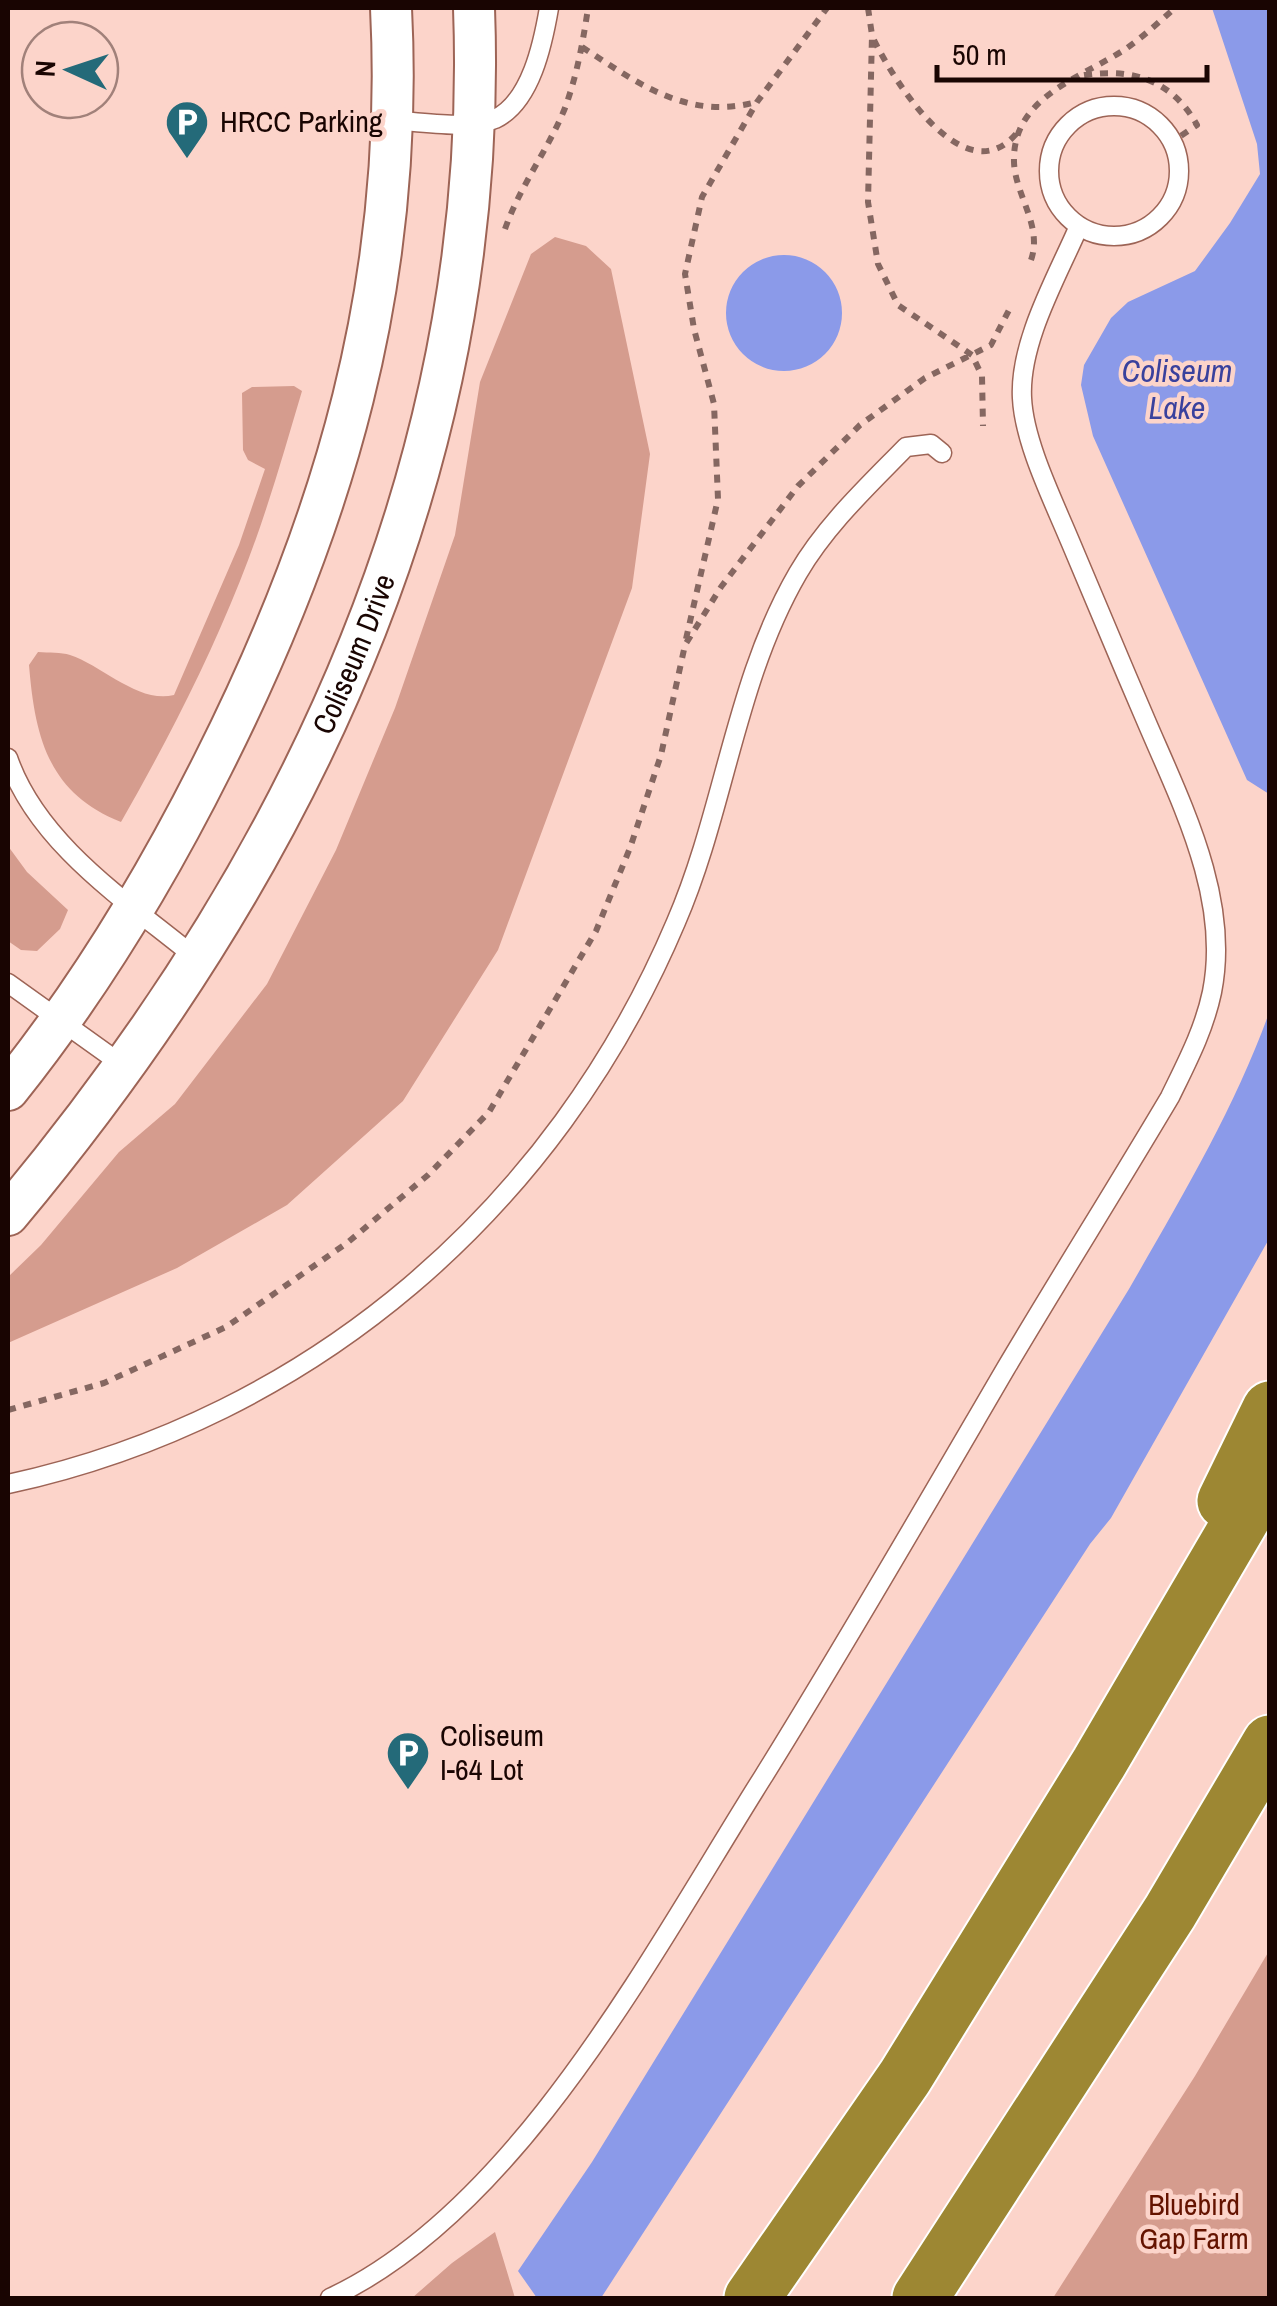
<svg xmlns="http://www.w3.org/2000/svg" width="1277" height="2306" font-family="'Archivo Narrow',sans-serif">
<rect width="100%" height="100%" fill="#fcd4ca"/>
<path fill="#d59c8e" d="M 555,237 L 586,246 L 611,269 L 650,454 L 632,588 L 498,950 L 403,1101 L 287,1205 L 177,1268 L 8,1343 L 8,1277 L 41,1245 L 119,1152 L 175,1104 L 267,984 L 336,850 L 395,708 L 455,535 L 480,382 L 531,254 Z
M 294,386 L 302,391 C 283,455 265,519 240,581 C 207,664 165,745 121,822 C 48,793 35,737 29,665 L 38,652 C 49,653 61,652 70,655 C 103,666 139,704 174,695 L 239,545 L 265,469 L 248,460 L 243,450 L 242,393 L 252,387 Z
M 8,846 L 27,872 L 68,910 L 60,929 L 37,951 L 21,950 L 8,941 Z
M 1269,1951 L 1269,2298 L 1053,2298 L 1195,2076 Z
M 495,2232 L 515,2298 L 412,2298 L 452,2263 Z"/>
<path fill="#8b9ae9" d="M 1212,8 L 1269,8 L 1269,794 L 1247,780 L 1093,436 L 1081,385 L 1084,365 L 1111,318 L 1128,302 L 1195,271 L 1230,223 L 1260,174 L 1257,144 Z
M726 313a58 58 0 1 1 116 0a58 58 0 1 1-116 0Z
M 1269,1013 L 1269,1239 L 1111,1518 L 1090,1544 L 601,2298 L 537,2298 L 518,2271 L 592,2162 L 1129,1289 C 1180,1200 1234,1110 1269,1013 Z"/>
<g fill="none" stroke-linecap="round" stroke-linejoin="round">
<g stroke="#9d6456" stroke-width="21">
<path id="service" d="M1049 171a65 65 0 1 1 130 0a65 65 0 1 1-130 0Z
M 392,120 C 420,122 470,130 495,119 C 531,102 543,43 549,8
M 8,758 C 38,845 128,902 196,958
M 8,983 L 124,1066
M 8,1484 C 312,1418 555,1208 676,922 C 725,809 735,681 798,573 C 826,525 868,486 906,447 L 931,444 L 942,453
M 330,2298 C 519,2210 655,1948 763,1777 C 847,1642 926,1505 1006,1368 C 1060,1277 1116,1188 1170,1097 C 1187,1062 1204,1030 1212,992 C 1231,897 1180,801 1144,716 C 1119,658 1095,600 1070,541 C 1053,500 1024,442 1022,398 C 1019,342 1057,277 1079,226"/>
</g>
<g stroke="#9d6456" stroke-width="44">
<g id="tertiary">
<path d="M 8,1090 C 89,989 155,880 213,764 C 335,522 405,282 391,8"/>
<path id="s1" d="M 8,1215 C 297,869 491,468 474,8"/>
</g>
</g>
<g stroke="#fff" stroke-width="59">
<path id="motorway" d="M 1225,1501 L 1270,1409
M 752,2298 L 905,2077 L 1099,1763 L 1270,1471
M 920,2298 L 1170,1912 L 1270,1743"/>
</g>
<path stroke="#856761" stroke-width="6" stroke-dasharray="8 8" stroke-linecap="butt" d="M 868,8 L 872,35 L 868,202 L 878,264 L 898,305 L 972,355 L 982,376 L 983,426
M 874,40 C 894,81 964,194 1016,134
M 582,47 C 636,82 687,121 756,102
M 1084,75 C 1133,68 1172,80 1197,125 L 1173,141
M 505,229 C 520,186 548,150 565,108 C 577,75 583,42 588,8
M 1031,260 C 1043,226 1015,195 1014,162 C 1012,96 1082,78 1127,48 C 1144,36 1160,21 1175,8
M 686,639 L 718,499 L 714,404 L 694,329 L 685,274 L 702,197 L 757,102 L 827,8
M 8,1410 L 104,1383 L 226,1327 L 347,1243 L 428,1175 L 489,1112 L 596,931 L 630,848 L 661,755 L 685,645 L 721,587 L 798,486 L 860,425 L 925,378 L 991,345 L 1010,308"/>
<use href="#service" stroke="#fff" stroke-width="18"/>
<use href="#tertiary" stroke="#fff" stroke-width="40"/>
<use href="#motorway" stroke="#9d8733" stroke-width="55"/>
</g>
<defs>
<g id="parking-pin" transform="scale(2.25)"><path d="M0 17L-7.5 6A9.5 9.5 0 1 1 7.5 6Z" fill="#246a79" stroke="#fcd4ca"/><path d="M-3.5-5.5H1a3.5 3.5 0 0 1 0 7H-1V5.5H-3.5ZM-1-3.4V-.6H.8a1.4 1.4 0 0 0 0-2.8Z" fill="#fff"/></g>
</defs>
<g fill-rule="evenodd">
<use href="#parking-pin" x="187" y="122"/>
<use href="#parking-pin" x="408" y="1753"/>
</g>
<g text-anchor="middle" stroke-width="9" stroke-linejoin="round" paint-order="stroke">
<g font-size="30" fill="#190502" stroke="#fcd4ca" text-anchor="start">
<text x="220" y="132">HRCC Parking</text>
<text x="440" y="1746">Coliseum<tspan x="440" dy="34">I-64 Lot</tspan></text>
</g>
<g font-size="30" fill="#190502" stroke="#fcd4ca">
<text dy="10" stroke="none"><textPath href="#s1" startOffset="662">Coliseum Drive</textPath></text>
</g>
<g font-size="30" fill="#641300" stroke="#fcd4ca">
<text x="1194" y="2215">Bluebird<tspan x="1194" dy="34">Gap Farm</tspan></text>
</g>
<g font-size="32" font-style="italic" fill="#39419d" stroke="#fcd4ca">
<text x="1177" y="382">Coliseum<tspan x="1177" dy="37">Lake</tspan></text>
</g>
</g>
<rect width="1277" height="2306" fill="none" stroke="#190502" stroke-width="20"/>
<g transform="translate(70 70) rotate(273)"><circle r="48" fill="#fcd4ca" stroke="#a1817a" stroke-width="2.5"/>
<path d="M0-8L18 38L0 25L-18 38Z" fill="#246a79"/>
<text y="-15" font-size="28" font-weight="bold" text-anchor="middle" fill="#190502">N</text>
</g>
<path d="M937 65v15h270v-15" fill="none" stroke="#190502" stroke-width="5"/>
<text x="952" y="65" font-size="30" fill="#190502" stroke="#fcd4ca" stroke-width="8" paint-order="stroke">50 m</text>
</svg>
